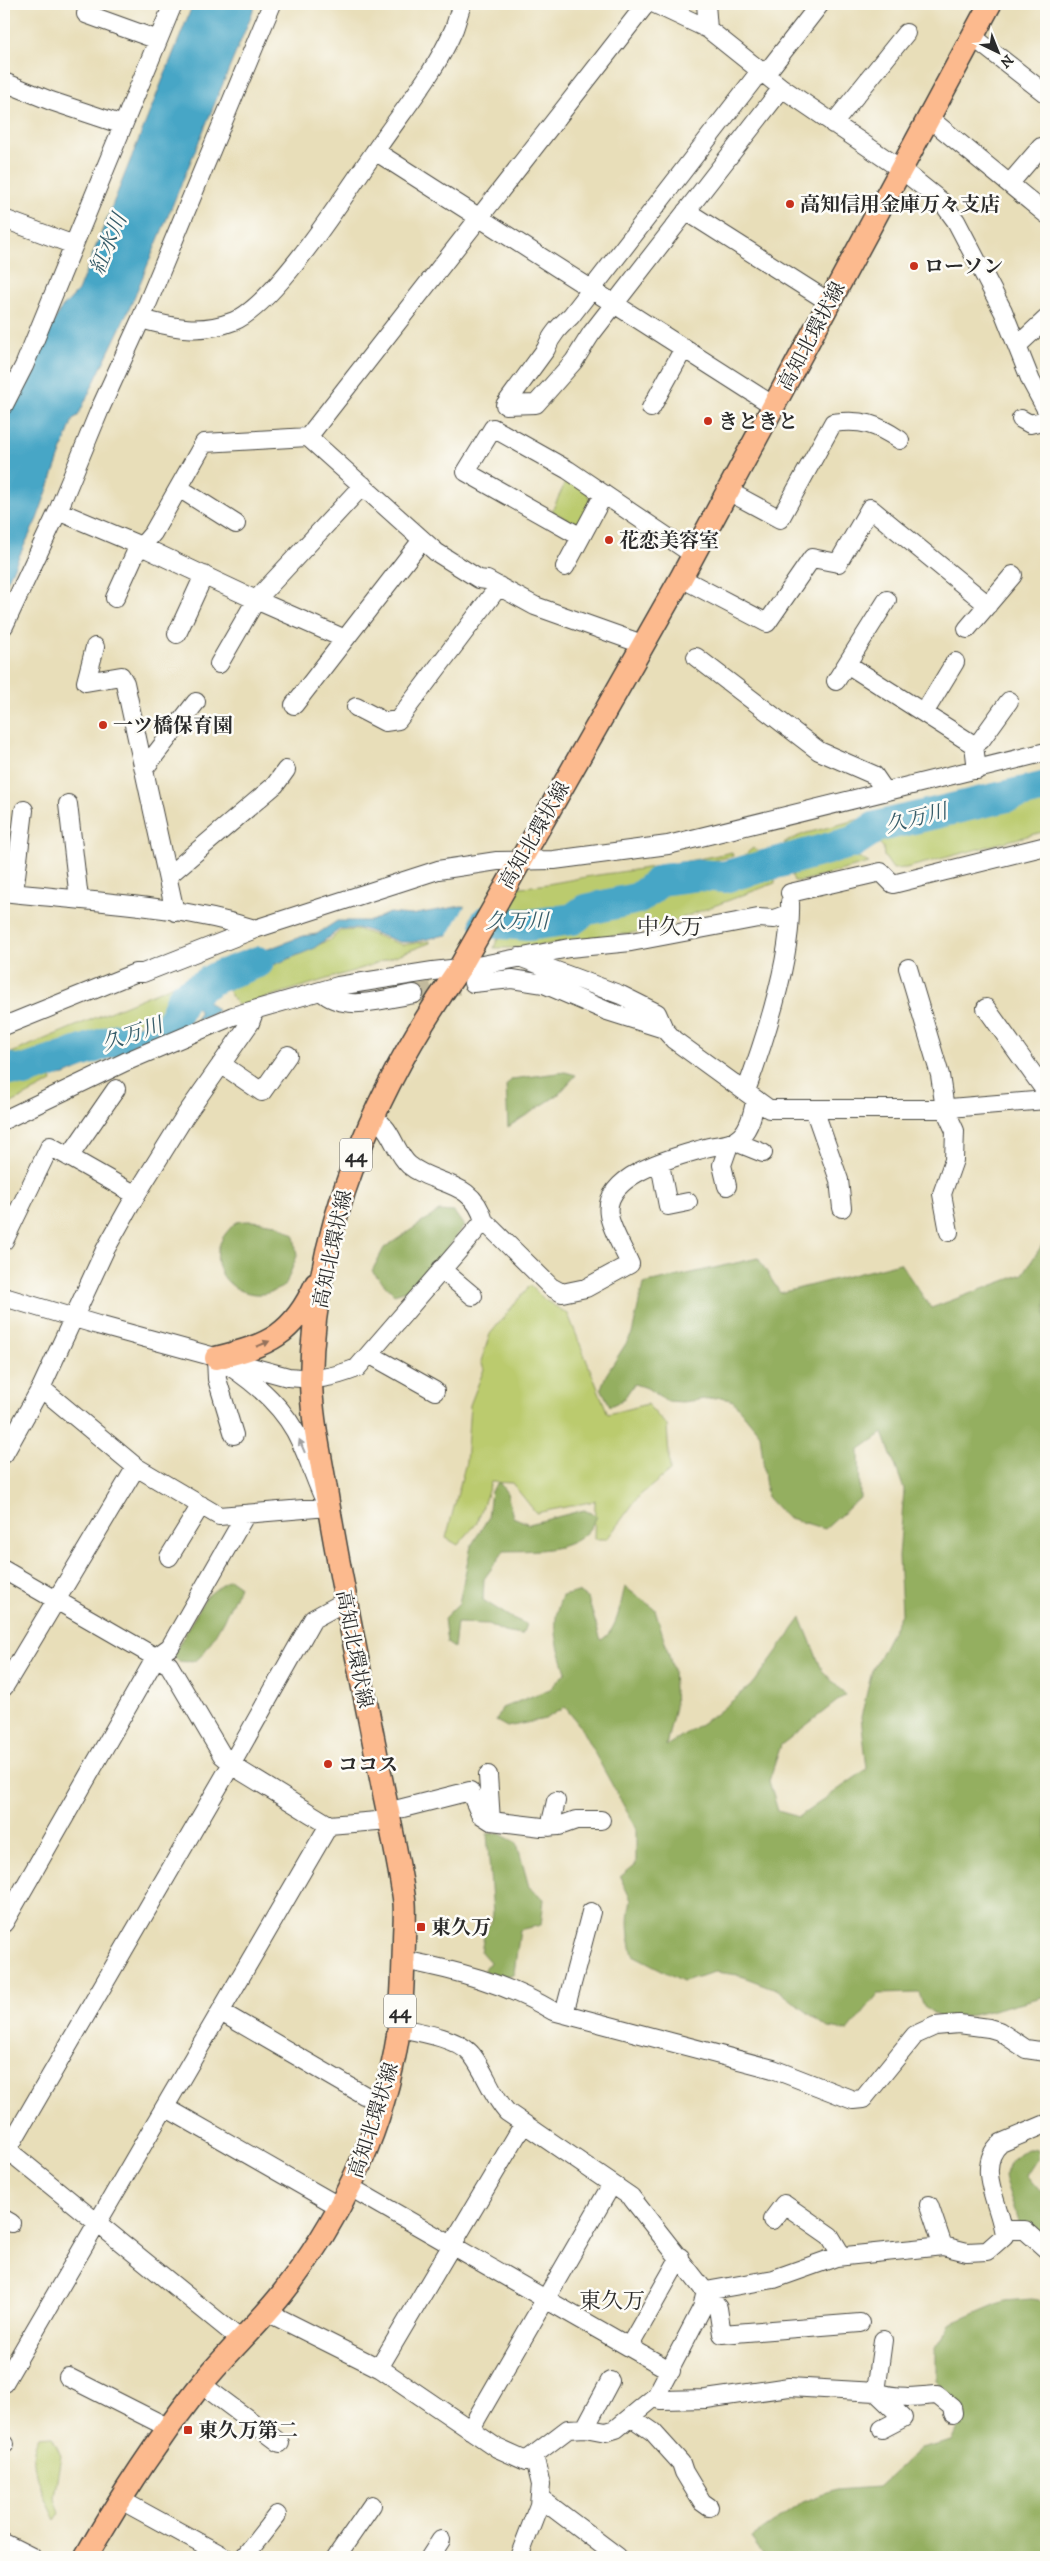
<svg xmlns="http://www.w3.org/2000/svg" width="1050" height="2561" font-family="'IM FELL DW Pica','Noto Serif JP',serif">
<rect width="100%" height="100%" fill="#fdfcf7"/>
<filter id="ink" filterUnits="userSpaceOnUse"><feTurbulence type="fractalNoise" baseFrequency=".02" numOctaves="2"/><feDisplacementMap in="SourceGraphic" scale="10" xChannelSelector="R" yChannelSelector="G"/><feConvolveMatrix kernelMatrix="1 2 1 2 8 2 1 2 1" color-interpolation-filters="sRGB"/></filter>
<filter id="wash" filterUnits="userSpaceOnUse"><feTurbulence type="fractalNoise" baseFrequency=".0096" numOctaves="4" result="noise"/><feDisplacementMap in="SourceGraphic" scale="20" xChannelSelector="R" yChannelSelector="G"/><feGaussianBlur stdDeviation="1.12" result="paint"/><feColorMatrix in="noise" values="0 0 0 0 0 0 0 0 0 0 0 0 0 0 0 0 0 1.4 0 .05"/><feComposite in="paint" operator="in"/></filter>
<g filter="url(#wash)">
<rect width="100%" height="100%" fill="#e8deb9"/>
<path fill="#bbcb6e" stroke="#737b4c" d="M 567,479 L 587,492 L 591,504 L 582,521 L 574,523 L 552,511 Z
M 1046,773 L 1046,780 L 871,824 C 844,838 817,846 786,846 L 784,843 L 803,834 L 955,794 Z
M 1046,793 L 1046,831 L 906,868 L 893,869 L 884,856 L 883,847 L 879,843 L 871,841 L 883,832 Z
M 753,848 L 767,856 L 765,862 L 728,873 L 726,871 Z
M 847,851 L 869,863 L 802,881 L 794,881 L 792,876 C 801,859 829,855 847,851 Z
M 732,852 L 733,856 L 656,873 L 635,895 L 567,908 L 562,912 L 567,914 L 565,917 L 535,922 L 514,919 L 507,907 L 518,887 C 546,886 571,879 598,875 C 643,869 687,862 732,852 Z
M 769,874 L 775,876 L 775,883 L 647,931 L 521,948 L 494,948 L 497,940 L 513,933 L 576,923 L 587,914 L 642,903 L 664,886 L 682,885 L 695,888 L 732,880 L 741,883 Z
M 359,930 L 403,945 L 430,941 L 430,943 L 363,968 L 245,1004 L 237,1005 L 226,987 L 231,981 L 330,940 L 340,931 Z
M 188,979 L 191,982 L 172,989 L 171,1010 L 78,1044 L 72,1051 L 23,1065 L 4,1062 L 4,1056 Z
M 69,1058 C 67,1070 60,1071 51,1078 L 52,1082 L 4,1107 L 4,1076 L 43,1068 Z
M 530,1285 L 545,1300 L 568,1314 L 608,1414 L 647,1404 L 667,1426 L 670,1471 L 639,1496 L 607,1539 L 594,1539 L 595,1501 L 536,1513 L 512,1483 L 491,1482 L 477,1523 L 458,1545 L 446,1538 L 466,1462 L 470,1405 L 484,1369 L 481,1361 L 490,1334 Z
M 52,2436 L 61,2456 L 54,2496 L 60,2513 L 55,2520 C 44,2498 24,2459 39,2437 Z"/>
<path fill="#94af61" stroke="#606d46" d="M 565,1072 L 576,1075 L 558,1095 L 508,1127 L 506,1086 L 512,1079 Z
M 439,1211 L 454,1212 L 464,1226 L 437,1262 L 410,1289 L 394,1294 L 372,1271 L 384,1248 Z
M 253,1221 L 277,1224 L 294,1235 L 297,1256 L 285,1286 C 276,1290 267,1295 256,1294 C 223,1292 206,1259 226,1233 C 229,1230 233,1224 237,1222 C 241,1221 248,1221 253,1221 Z
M 1046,1239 L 1046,1996 L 973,2015 L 940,2018 L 924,2006 L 919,1993 L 878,1994 L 848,2031 L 828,2028 L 778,1990 L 738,1975 L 715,1972 L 683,1981 L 633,1955 C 628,1936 626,1920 631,1900 L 620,1877 L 636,1864 L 636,1828 L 579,1725 L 565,1707 L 545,1719 L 507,1727 L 496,1721 L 502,1708 L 550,1689 L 566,1672 C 557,1645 550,1623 562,1596 L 578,1592 L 588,1599 L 601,1640 C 618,1630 620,1604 625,1587 L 655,1609 L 673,1669 L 675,1707 L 666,1746 L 716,1714 L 754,1683 L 801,1618 L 822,1670 L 845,1695 L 781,1745 L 769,1781 L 778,1811 L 799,1817 L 867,1769 L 861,1717 L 872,1671 L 902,1612 L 899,1557 L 904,1489 L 883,1433 L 859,1450 L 860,1498 L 825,1529 L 786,1517 L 767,1497 L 760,1434 L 733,1401 L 721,1397 L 682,1402 L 667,1401 L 647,1388 L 634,1384 L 623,1400 L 610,1406 L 601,1388 L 606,1375 L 632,1334 L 643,1284 L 758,1258 L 780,1293 L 900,1263 L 931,1308 L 1023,1274 Z
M 499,1482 L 507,1493 L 513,1517 L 529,1524 L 584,1510 L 597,1516 C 581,1554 539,1550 504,1551 L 484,1579 L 483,1600 L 510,1617 L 526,1624 L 522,1635 L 504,1632 L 488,1624 L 457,1623 L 454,1648 L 447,1643 L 444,1618 L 459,1603 L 471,1546 L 488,1518 L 491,1491 Z
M 229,1579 L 239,1586 C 235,1600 210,1647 200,1657 C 194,1663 186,1662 178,1661 L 173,1655 L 206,1597 Z
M 498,1833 L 517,1843 L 529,1887 L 544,1899 L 541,1925 L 520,1930 L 514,1973 C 505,1980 493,1975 484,1972 L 490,1962 L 481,1952 L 485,1930 L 491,1923 L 493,1914 L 487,1834 Z
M 1028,2149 L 1034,2149 L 1038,2151 L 1037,2158 L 1026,2175 L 1046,2198 L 1046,2239 L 1018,2221 L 1004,2178 L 1009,2163 L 1019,2153 Z
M 1032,2299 L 1046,2302 L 1046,2557 L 765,2557 L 751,2538 L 803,2502 L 836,2490 L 878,2487 L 920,2449 L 952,2441 C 969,2407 960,2406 936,2380 L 936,2347 L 950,2324 L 1004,2301 Z"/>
<path fill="#47a6c6" stroke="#396878" d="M 193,4 L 256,4 L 131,305 L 78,416 L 73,419 L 37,519 L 4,588 L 4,421 L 60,310 L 78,291 Z
M 461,906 L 504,910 L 513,921 L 527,923 L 532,928 L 517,930 L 501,937 L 446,935 L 413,942 L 400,942 L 363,929 L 340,929 L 313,949 L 222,986 L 212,970 L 303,936 L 317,934 L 337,921 L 371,921 L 389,913 L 411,915 Z
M 194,979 L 203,997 L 218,1011 L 195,1021 L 200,1013 L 195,1005 L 182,1016 L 184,1023 L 65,1075 L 58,1076 L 69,1067 L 79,1047 L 170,1014 L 174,1003 L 170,993 Z"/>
<path fill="#e8deb9" d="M 466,904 L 506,909 L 512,916 L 498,939 L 447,937 Z"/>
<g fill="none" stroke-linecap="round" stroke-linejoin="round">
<path stroke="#47a6c6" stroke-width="32" d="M 486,922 L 529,925 L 573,919 L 585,910 L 639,898 L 661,880 L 700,875 L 724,877 L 853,842 L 876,827 L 1046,787
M 173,1020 L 183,997 L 217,977 L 258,962
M 4,1068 L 24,1071 L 118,1039"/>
</g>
</g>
<g filter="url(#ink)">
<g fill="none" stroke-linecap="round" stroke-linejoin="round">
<path stroke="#c2ba9d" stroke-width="18" stroke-dasharray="18 9" stroke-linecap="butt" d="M 414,994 L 473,983"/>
<g stroke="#474640" stroke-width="20">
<path id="minor" d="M 655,4 L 708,29 L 782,88 L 902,170 L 942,202 L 956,221 L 1003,311 L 1031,381 L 1046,409
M 706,4 L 708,29
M 86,14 L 158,40
M 972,36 L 1046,94
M 4,82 L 51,101 L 123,125
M 782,88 L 591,334 L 574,361 L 536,404 L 505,405 L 546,349 C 551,335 560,326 571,316 L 754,79 L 771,67 L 820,4
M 929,118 L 1046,214
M 833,124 L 906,33
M 375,151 L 774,406
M 1010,183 L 1041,147
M 686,211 L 829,302
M 4,219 L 74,245
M 141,319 C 174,328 201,334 234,321 C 277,303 349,188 378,147 C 404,109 436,71 454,29 C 457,21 459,12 462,4
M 1017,346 L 1046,319
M 4,405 L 24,366 L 173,4
M 651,408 L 684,348
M 1021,419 L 1030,424 L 1046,420
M 308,437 L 646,4
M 179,488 L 236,524
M 728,491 L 780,519 L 833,423 C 862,419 876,424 900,440
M 58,511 L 141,546 L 256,600 L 363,485
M 581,537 L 466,472 L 493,428 L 568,470 L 694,555
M 565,567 L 604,494
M 681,578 L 767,623 L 812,558 L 838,563 L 870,508 L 988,605
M 115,598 L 135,554 L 153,533 L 204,443 L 308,437 L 436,552 L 479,579 L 487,580 L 535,606 L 642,644
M 4,626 L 58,511 L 100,409 L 141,319 L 272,4
M 967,629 L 1013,575
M 177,634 L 204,575
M 95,647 L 86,682 L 121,676 L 125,683 L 175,912
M 696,657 L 819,751 L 874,775 L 885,791
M 219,664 L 256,600 L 345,639
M 847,664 L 974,745 L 977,770
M 836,681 L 887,600
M 294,705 L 422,540
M 356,707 L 385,722 L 398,720 L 499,586
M 924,713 L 955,662
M 974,745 L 981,740 L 1009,701
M 144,769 L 196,702
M 68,804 L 79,899
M 168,876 L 275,785 L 286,770
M 4,892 C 87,902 175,904 255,929
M 14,893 L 24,810
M 790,893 L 881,872 L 893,884 L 1046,846
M 519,957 L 621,995 L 657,1013 L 664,1029 L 674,1040 L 769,1109 L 938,1109 L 1046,1100
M 908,968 L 940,1075 L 945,1109 L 955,1131 L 954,1160 L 942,1194 L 949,1232
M 473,983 L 512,979 L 544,984 L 607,1011 L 664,1029
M 321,991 C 344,1014 386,998 414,994
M 986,1008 L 1046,1092
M 4,1026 L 135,973 L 143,973 L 255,929 L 438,870 L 497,861 L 554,860 L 668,845 L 1046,752
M 221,1064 L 262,1092 L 288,1055
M 746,1091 C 765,1039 792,957 790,902
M 814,1109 L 839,1180 L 842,1208
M 373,1115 C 377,1119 382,1124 386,1129 C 394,1140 399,1156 409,1165 C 434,1186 473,1179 484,1221 L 551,1287 L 562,1293 L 586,1288 L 630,1264 C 624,1250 611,1229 609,1215 C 602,1175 674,1157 702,1149 C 716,1144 730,1147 741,1136 C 750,1127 753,1113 755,1101
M 4,1120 L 125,1062 L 233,1016 L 338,986 L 433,971 L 477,966 L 569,948 L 631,942 L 758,918 L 774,919 L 790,913
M 737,1139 L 743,1145 L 763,1153
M 69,1157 L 116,1089
M 660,1164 L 668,1206 L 688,1202
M 727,1186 L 722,1165 L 729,1145
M 4,1241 L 50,1146 L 136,1195
M 441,1269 L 473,1296
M 4,1297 L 98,1325 L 288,1377 C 318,1380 329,1379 357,1368 L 484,1221
M 369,1354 L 435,1391
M 216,1358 L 217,1379 L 234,1435
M 41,1388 L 136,1467 L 219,1516 L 328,1507 C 317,1486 311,1464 301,1443 C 286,1409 258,1385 228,1365
M 4,1454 L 41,1388 L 105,1250 L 136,1195 L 185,1116 L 250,1023 L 254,1012
M 169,1557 L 201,1505
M 4,1570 L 169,1665 L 222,1755 L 241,1771 L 329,1825 L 389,1820
M 4,1687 L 136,1467
M 488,1775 L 491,1821
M 387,1812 L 470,1791 L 480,1814 L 491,1821 L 542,1827 L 559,1826 L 576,1820 L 601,1820
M 550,1827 L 556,1801
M 4,1923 L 156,1657 L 170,1647 L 246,1514
M 403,1960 C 455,1970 508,1984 553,2011 L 773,2069 L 853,2100 L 863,2099 L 915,2035 L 935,2026 L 959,2024 L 989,2028 L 999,2031 L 1026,2049 L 1046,2052
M 221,2012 L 364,2095 L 383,2103
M 564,2014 L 591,1912
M 399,2028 C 419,2032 458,2038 472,2055 C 486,2073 491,2094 507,2112 L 631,2197 L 718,2308 L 722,2334 L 860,2323
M 165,2107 L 340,2207
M 4,2147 L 241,2340
M 4,2156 L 231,1765 L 313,1619 L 346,1601
M 350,2187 L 671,2371
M 929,2205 L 943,2246
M 4,2219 L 11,2223
M 772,2220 L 784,2204 L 830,2236 L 842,2256
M 1004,2230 L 1025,2230 L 1046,2249
M 706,2291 L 774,2279 L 836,2257 L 943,2246 L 967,2252 L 987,2251 L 1004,2236 C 1002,2207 973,2167 1001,2143 L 1046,2124
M 267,2312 L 381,2369 L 497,2448 L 526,2461 L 568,2429 L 585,2428 L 606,2432 L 616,2429 L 656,2396 L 702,2308 L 706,2291
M 629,2347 L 680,2257
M 379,2368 L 523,2125
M 68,2377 L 169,2428
M 4,2383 L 329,1825
M 201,2384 L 280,2443
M 876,2392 C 896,2399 916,2397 937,2395 L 952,2407 L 953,2413
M 876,2392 L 903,2418 L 882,2429
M 656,2396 L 661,2400 L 706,2399 L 789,2387 L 876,2392 L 883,2340
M 631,2417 L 653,2432 L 681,2463 L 684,2472 L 702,2502 L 709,2507
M 585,2428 L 610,2381
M 470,2430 L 612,2184
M 4,2444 L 5,2444
M 540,2498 L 618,2557
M 119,2499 L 225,2557
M 4,2543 L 32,2557
M 244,2557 L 277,2515
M 336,2557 L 372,2505
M 430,2557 L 441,2540
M 519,2557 L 539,2505 L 541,2485 L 534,2455"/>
</g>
<g stroke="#474640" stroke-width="25">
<path id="major" d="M 216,1358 C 269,1345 293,1335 316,1284
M 86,2557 C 119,2499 155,2444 196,2391 C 222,2357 255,2328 282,2294 C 337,2224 378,2141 395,2053 C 402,2017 403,1979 404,1941 C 404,1927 406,1912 404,1898 C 397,1850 385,1801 376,1753 C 359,1666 340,1578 326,1490 C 320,1453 311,1415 311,1378 C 314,1229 374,1089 459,969 L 681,578 L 990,4"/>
</g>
<use href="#minor" stroke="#fff" stroke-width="18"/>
<use href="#major" stroke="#fcba8e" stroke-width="22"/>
</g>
<defs><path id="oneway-solid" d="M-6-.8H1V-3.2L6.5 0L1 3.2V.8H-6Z" transform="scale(1.25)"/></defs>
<use fill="#94725c" href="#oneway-solid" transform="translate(263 1344) rotate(-23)"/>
<use fill="#a0a0a0" href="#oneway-solid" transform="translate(302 1446) rotate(-113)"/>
</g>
<g fill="#c8321e" stroke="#fdfcf7" stroke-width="2">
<circle cx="790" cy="204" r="5"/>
<circle cx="914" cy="266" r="5"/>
<circle cx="708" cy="421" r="5"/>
<circle cx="609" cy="540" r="5"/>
<circle cx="103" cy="725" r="5"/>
<circle cx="328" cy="1764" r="5"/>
<rect x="416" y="1922" width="10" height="10" rx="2.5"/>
<rect x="183" y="2425" width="10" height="10" rx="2.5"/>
</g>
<g text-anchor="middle" stroke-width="5" stroke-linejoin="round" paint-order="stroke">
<g fill="#fdfcf7" stroke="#6a6a68" stroke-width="1">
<rect x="340" y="1138.5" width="32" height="33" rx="4"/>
<rect x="384" y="1994.5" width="32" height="33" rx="4"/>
</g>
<g font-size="19" font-weight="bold" fill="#2b2b2b">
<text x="356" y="1162">44</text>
<text x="400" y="2018">44</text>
</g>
<g font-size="20" font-weight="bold" fill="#2b2b2b" stroke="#fdfcf7" text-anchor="start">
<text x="800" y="211">高知信用金庫万々支店</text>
<text x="924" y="273">ローソン</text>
<text x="718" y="428">きときと</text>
<text x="619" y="547">花恋美容室</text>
<text x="113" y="732">一ツ橋保育園</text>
<text x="338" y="1771">ココス</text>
<text x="431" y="1934">東久万</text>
<text x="198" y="2437">東久万第二</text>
</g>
<g font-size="20" fill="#2b2b2b" stroke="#fdfcf7">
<text transform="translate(811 336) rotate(-62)" y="7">高知北環状線</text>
<text transform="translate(534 835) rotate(-60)" y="7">高知北環状線</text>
<text transform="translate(332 1249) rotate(-78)" y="7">高知北環状線</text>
<text transform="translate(355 1649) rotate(79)" y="7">高知北環状線</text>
<text transform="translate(373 2120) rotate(-72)" y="7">高知北環状線</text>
</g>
<g font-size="21" font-style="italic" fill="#365c69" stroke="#fdfcf7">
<text transform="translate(108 244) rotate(-67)" y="7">紅水川</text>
<text transform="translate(916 818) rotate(-14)" y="7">久万川</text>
<text x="517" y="928">久万川</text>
<text transform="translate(132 1034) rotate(-19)" y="7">久万川</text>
</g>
<g font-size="22" fill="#2b2b2b" stroke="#fdfcf7">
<text x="670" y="934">中久万</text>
<text x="612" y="2308">東久万</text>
</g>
</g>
<rect width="1050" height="2561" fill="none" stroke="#fdfcf7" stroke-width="20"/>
<g transform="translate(998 52) rotate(137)" stroke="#fdfcf7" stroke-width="4" paint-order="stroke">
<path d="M0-4L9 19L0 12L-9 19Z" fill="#2b2b2b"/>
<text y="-8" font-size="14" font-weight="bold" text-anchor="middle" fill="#2b2b2b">N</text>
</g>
</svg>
